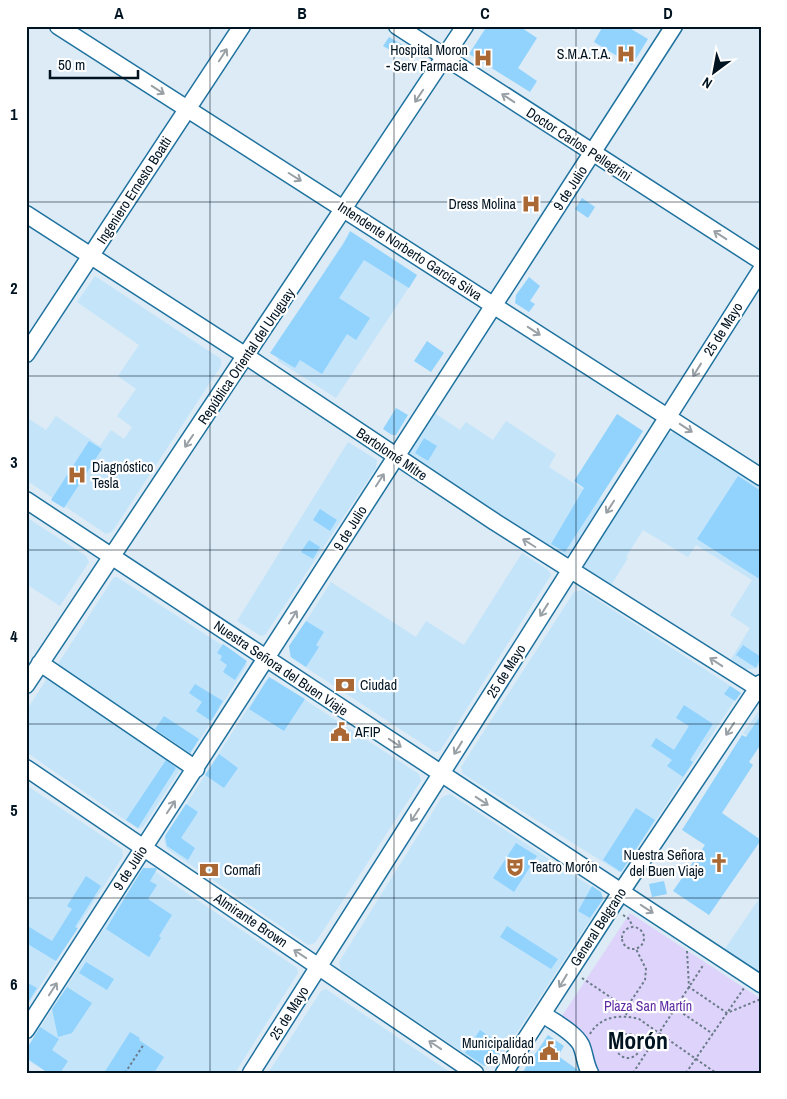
<svg xmlns="http://www.w3.org/2000/svg" width="787" height="1099" font-family="'Archivo Narrow',sans-serif">
<rect width="100%" height="100%" fill="#dcebf5"/>
<path fill="#c4e4fa" d="M 353,236 L 417,275 L 336,398 L 278,361 L 278,344 L 346,238 Z
M 95,276 L 221,359 L 221,366 L 112,532 L 106,534 L 26,480 L 26,417 L 46,430 L 56,416 L 100,446 L 111,430 L 124,439 L 132,427 L 117,416 L 136,389 L 118,376 L 139,345 L 77,302 Z
M 433,412 L 460,430 L 466,422 L 493,440 L 506,421 L 556,454 L 549,467 L 603,502 L 570,553 L 563,557 L 409,458 L 408,450 Z
M 674,432 L 678,432 L 761,487 L 761,663 L 758,667 L 754,669 L 741,669 L 729,662 L 750,628 L 730,615 L 752,580 L 696,545 L 688,557 L 643,530 L 626,557 L 628,558 L 610,587 L 587,572 L 584,568 L 585,559 L 666,435 Z
M 348,442 L 377,460 L 376,468 L 265,635 L 261,636 L 237,621 Z
M 26,517 L 86,556 L 89,562 L 60,606 L 26,584 Z
M 522,553 L 548,570 L 551,575 L 440,751 L 435,752 L 290,657 L 289,648 L 331,582 L 416,637 L 426,621 L 464,645 Z
M 114,577 L 117,577 L 245,660 L 247,665 L 188,758 L 54,670 Z
M 582,590 L 740,692 L 623,870 L 619,872 L 463,774 L 461,767 L 574,592 Z
M 48,677 L 183,765 L 143,827 L 138,829 L 26,752 L 26,711 Z
M 273,679 L 419,774 L 421,781 L 315,943 L 308,945 L 166,848 L 164,839 L 266,680 Z
M 761,708 L 761,745 L 743,733 Z
M 26,785 L 122,849 L 123,856 L 26,1008 Z
M 450,794 L 601,893 L 603,900 L 497,1063 L 483,1066 L 341,970 L 339,962 L 442,797 Z
M 150,868 L 297,968 L 298,973 L 235,1073 L 48,1073 L 29,1061 L 26,1050 L 142,869 Z
M 761,896 L 761,974 L 724,950 Z
M 326,989 L 451,1073 L 268,1073 L 321,991 Z"/>
<path fill="#ded3fb" d="M 630,913 L 761,999 L 761,1073 L 590,1073 L 560,1019 Z"/>
<path fill="#91d3fd" d="M 487,26 L 519,26 L 537,38 L 518,68 L 537,81 L 530,92 L 469,54 Z
M 603,26 L 626,26 L 648,39 L 632,65 L 594,42 Z
M 389,37 L 403,45 L 397,54 L 383,46 Z
M 582,198 L 595,207 L 588,218 L 575,209 Z
M 350,231 L 417,275 L 409,288 L 364,260 L 339,298 L 370,318 L 356,340 L 347,334 L 322,374 L 300,360 L 295,368 L 270,353 L 344,243 Z
M 529,277 L 540,286 L 530,301 L 535,304 L 529,312 L 515,303 L 516,295 Z
M 427,341 L 444,353 L 431,372 L 414,361 Z
M 396,408 L 408,415 L 396,435 L 392,435 L 383,429 Z
M 617,414 L 643,431 L 565,552 L 551,544 L 584,488 L 574,481 Z
M 424,438 L 437,446 L 428,461 L 415,453 Z
M 89,441 L 102,449 L 64,508 L 51,500 Z
M 738,476 L 761,491 L 761,580 L 697,539 Z
M 320,509 L 337,520 L 330,531 L 313,520 Z
M 309,540 L 320,547 L 313,559 L 301,552 Z
M 306,621 L 324,632 L 316,645 L 319,647 L 306,667 L 291,657 L 289,646 Z
M 223,644 L 247,661 L 235,680 L 223,672 L 227,665 L 220,660 L 222,656 L 217,653 Z
M 743,645 L 761,657 L 756,668 L 736,655 Z
M 269,677 L 305,699 L 284,731 L 249,709 Z
M 195,684 L 223,701 L 211,721 L 196,711 L 202,702 L 189,693 Z
M 730,686 L 741,693 L 735,701 L 724,694 Z
M 684,705 L 713,724 L 690,760 L 693,762 L 683,777 L 667,766 L 672,760 L 651,746 L 656,738 L 674,750 L 689,726 L 676,718 Z
M 761,715 L 761,744 L 749,762 L 753,765 L 722,813 L 761,840 L 709,915 L 673,891 L 705,845 L 682,830 L 742,735 L 746,737 Z
M 164,716 L 199,739 L 190,753 L 155,729 Z
M 219,754 L 238,768 L 224,788 L 205,775 Z
M 166,760 L 176,768 L 138,828 L 126,820 Z
M 186,804 L 198,812 L 181,838 L 195,848 L 188,860 L 167,846 L 165,836 Z
M 636,808 L 655,820 L 621,872 L 603,860 Z
M 516,843 L 537,856 L 514,892 L 493,878 Z
M 143,868 L 155,868 L 157,869 L 150,881 L 157,885 L 148,899 L 172,915 L 159,936 L 161,938 L 149,957 L 106,929 Z
M 86,876 L 101,886 L 75,927 L 78,928 L 56,961 L 26,943 L 26,925 L 52,941 L 72,909 L 67,906 Z
M 664,881 L 667,894 L 652,897 L 649,884 Z
M 592,886 L 601,892 L 603,899 L 590,918 L 578,911 Z
M 507,926 L 558,959 L 551,969 L 500,937 Z
M 86,962 L 114,979 L 107,990 L 79,973 Z
M 26,982 L 37,988 L 26,1006 Z
M 67,987 L 92,1003 L 72,1033 L 58,1037 L 52,1009 Z
M 40,1027 L 59,1039 L 52,1050 L 68,1061 L 60,1073 L 48,1073 L 28,1059 L 26,1050 Z
M 480,1030 L 504,1046 L 493,1062 L 485,1066 L 465,1053 Z
M 130,1032 L 140,1038 L 139,1040 L 164,1057 L 154,1073 L 104,1073 Z
M 548,1035 L 564,1046 L 558,1056 L 578,1070 L 579,1073 L 522,1073 Z"/>
<g fill="none" stroke-linecap="round" stroke-linejoin="round">
<g stroke="#1f729f" stroke-width="19">
<path id="minor" d="M 58,26 L 761,477
M 397,26 L 761,261
M 26,214 L 246,356 L 495,522 L 761,690
M 26,354 L 242,26
M 26,500 L 761,984
M 40,663 L 196,769
M 26,685 L 465,26
M 26,768 L 475,1073
M 543,1014 C 555,1023 574,1032 581,1045 C 585,1054 585,1064 590,1073
M 26,1030 L 674,26
M 251,1073 L 761,270
M 504,1073 L 621,892 L 761,683"/>
</g>
<path stroke="#6b7c89" stroke-width="2" stroke-dasharray="2.5 2.5" stroke-linecap="butt" d="M 623,915 L 628,918 L 633,926
M622 938a11 11 0 1 1 22 0a11 11 0 1 1-22 0Z
M 687,951 L 689,987 L 727,1013 L 761,999
M 582,978 L 628,1009
M 675,1008 L 713,1034
M 626,1015 L 629,1004 L 645,980 L 646,969 L 636,949
M 590,1034 C 600,1016 621,1014 639,1019 L 716,1073
M616 1046a12 12 0 1 1 24 0a12 12 0 1 1-24 0Z
M 125,1073 L 144,1044
M 633,1073 L 704,964
M 686,1073 L 744,988"/>
<use href="#minor" stroke="#fff" stroke-width="16"/>
</g>
<defs><path id="oneway-shaft" d="M-6 0H5M1.5-3L5.5 0L1.5 3" fill="none" stroke-width="1.6" stroke-linecap="round" stroke-linejoin="round" transform="scale(1.25)"/></defs>
<g stroke="#99a1a6">
<use href="#oneway-shaft" transform="translate(223 55) rotate(-57)"/>
<use href="#oneway-shaft" transform="translate(158 90) rotate(33)"/>
<use href="#oneway-shaft" transform="translate(419 96) rotate(124)"/>
<use href="#oneway-shaft" transform="translate(508 98) rotate(-147)"/>
<use href="#oneway-shaft" transform="translate(295 177) rotate(32)"/>
<use href="#oneway-shaft" transform="translate(720 235) rotate(-147)"/>
<use href="#oneway-shaft" transform="translate(534 331) rotate(33)"/>
<use href="#oneway-shaft" transform="translate(697 370) rotate(122)"/>
<use href="#oneway-shaft" transform="translate(686 428) rotate(33)"/>
<use href="#oneway-shaft" transform="translate(189 441) rotate(124)"/>
<use href="#oneway-shaft" transform="translate(380 480) rotate(-57)"/>
<use href="#oneway-shaft" transform="translate(610 507) rotate(123)"/>
<use href="#oneway-shaft" transform="translate(529 543) rotate(-148)"/>
<use href="#oneway-shaft" transform="translate(544 610) rotate(122)"/>
<use href="#oneway-shaft" transform="translate(293 617) rotate(-58)"/>
<use href="#oneway-shaft" transform="translate(716 662) rotate(-147)"/>
<use href="#oneway-shaft" transform="translate(730 729) rotate(124)"/>
<use href="#oneway-shaft" transform="translate(395 743) rotate(34)"/>
<use href="#oneway-shaft" transform="translate(458 748) rotate(122)"/>
<use href="#oneway-shaft" transform="translate(482 801) rotate(33)"/>
<use href="#oneway-shaft" transform="translate(171 807) rotate(-56)"/>
<use href="#oneway-shaft" transform="translate(415 815) rotate(123)"/>
<use href="#oneway-shaft" transform="translate(647 909) rotate(33)"/>
<use href="#oneway-shaft" transform="translate(300 954) rotate(-146)"/>
<use href="#oneway-shaft" transform="translate(563 981) rotate(121)"/>
<use href="#oneway-shaft" transform="translate(53 989) rotate(-57)"/>
<use href="#oneway-shaft" transform="translate(435 1045) rotate(-146)"/>
</g>
<path fill="none" stroke="#001321" stroke-width="1" stroke-opacity="0.55" d="M 210,26 L 210,1073M 394,26 L 394,1073M 576,26 L 576,1073M 26,202 L 761,202M 26,376 L 761,376M 26,550 L 761,550M 26,724 L 761,724M 26,898 L 761,898"/>
<defs>
<g id="hospital-bare" transform="scale(1.5)"><path d="M-5-5h3v3.5h4V-5h3V5h-3V1.5h-4V5h-3Z" fill="#aa6934" stroke="#fff" stroke-width="2.5" paint-order="stroke"/></g>
<g id="bank-bare" transform="scale(1.5)"><path d="M-6-4H6V4H-6ZM0-2.3a2.3 2.3 0 1 0 0 4.6a2.3 2.3 0 1 0 0-4.6Z" fill="#aa6934" stroke="#fff" stroke-width="2.5" paint-order="stroke"/></g>
<g id="civic-bare" transform="scale(1.5)"><path d="M-.6-6.5H3V-4.5H.6V-3L4-1V1h2V6H-6V1h2V-1L-.6-3ZM-1.2 2.5V6h2.4V2.5Z" fill="#aa6934" stroke="#fff" stroke-width="2.5" paint-order="stroke"/></g>
<g id="church-bare" transform="scale(1.5)"><path d="M-1.2-6h2.4v3.5h3.3v2.4h-3.3V6h-2.4V-.1h-3.3v-2.4h3.3Z" fill="#aa6934" stroke="#fff" stroke-width="2.5" paint-order="stroke"/></g>
<g id="theatre-bare" transform="scale(1.5)"><path d="M-5-5.5Q0-4 5-5.5V0Q5 5 0 6Q-5 5-5 0ZM-3.3-2.5H-1v1.5H-3.3ZM1-2.5H3.3v1.5H1ZM-2.8 1Q0 5.5 2.8 1Z" fill="#aa6934" stroke="#fff" stroke-width="2.5" paint-order="stroke"/></g>
</defs>
<g fill-rule="evenodd">
<use href="#hospital-bare" x="626" y="54"/>
<use href="#hospital-bare" x="483" y="58"/>
<use href="#hospital-bare" x="531" y="204"/>
<use href="#hospital-bare" x="77" y="475"/>
<use href="#bank-bare" x="345" y="685"/>
<use href="#civic-bare" x="340" y="732"/>
<use href="#church-bare" x="719" y="863"/>
<use href="#theatre-bare" x="515" y="867"/>
<use href="#bank-bare" x="209" y="870"/>
<use href="#civic-bare" x="549" y="1051"/>
</g>
<g text-anchor="middle" stroke-width="4.5" stroke-linejoin="round" paint-order="stroke">
<g font-size="14" fill="#001321" stroke="#fff" text-anchor="end">
<text x="468" y="55">Hospital Moron<tspan x="468" dy="16">- Serv Farmacia</tspan></text>
<text x="611" y="59">S.M.A.T.A.</text>
<text x="516" y="209">Dress Molina</text>
<text x="92" y="472" text-anchor="start">Diagnóstico<tspan x="92" dy="16">Tesla</tspan></text>
<text x="360" y="690" text-anchor="start">Ciudad</text>
<text x="355" y="737" text-anchor="start">AFIP</text>
<text x="704" y="860">Nuestra Señora<tspan x="704" dy="16">del Buen Viaje</tspan></text>
<text x="530" y="872" text-anchor="start">Teatro Morón</text>
<text x="224" y="875" text-anchor="start">Comafi</text>
<text x="534" y="1048">Municipalidad<tspan x="534" dy="16">de Morón</tspan></text>
</g>
<g font-size="14" fill="#001321" stroke="#fff">
<text transform="translate(579 144) rotate(33)" y="5">Doctor Carlos Pellegrini</text>
<text transform="translate(570 188) rotate(-57)" y="5">9 de Julio</text>
<text transform="translate(134 190) rotate(-57)" y="5">Ingeniero Ernesto Boatti</text>
<text transform="translate(410 251) rotate(33)" y="5">Intendente Norberto García Silva</text>
<text transform="translate(723 329) rotate(-58)" y="5">25 de Mayo</text>
<text transform="translate(246 356) rotate(-56)" y="5">República Oriental del Uruguay</text>
<text transform="translate(392 454) rotate(34)" y="5">Bartolomé Mitre</text>
<text transform="translate(350 528) rotate(-58)" y="5">9 de Julio</text>
<text transform="translate(281 668) rotate(34)" y="5">Nuestra Señora del Buen Viaje</text>
<text transform="translate(506 671) rotate(-58)" y="5">25 de Mayo</text>
<text transform="translate(130 868) rotate(-57)" y="5">9 de Julio</text>
<text transform="translate(251 920) rotate(34)" y="5">Almirante Brown</text>
<text transform="translate(598 927) rotate(-57)" y="5">General Belgrano</text>
<text transform="translate(289 1013) rotate(-58)" y="5">25 de Mayo</text>
</g>
<g font-size="14" fill="#5f2ca3" stroke="#fff">
<text x="648" y="1011">Plaza San Martín</text>
</g>
<g font-size="24" font-weight="bold" fill="#001321" stroke="#fff">
<text x="638" y="1049">Morón</text>
</g>
</g>
<rect width="787" height="1099" fill="none" stroke="#ffffff" stroke-width="55"/>
<g transform="translate(714 72) rotate(212)" stroke="#ffffff" stroke-width="4" paint-order="stroke">
<path d="M0-4L9 19L0 12L-9 19Z" fill="#001321"/>
<text y="-8" font-size="14" font-weight="bold" text-anchor="middle" fill="#001321">N</text>
</g>
<path d="M50 70v8h88v-8" fill="none" stroke="#001321" stroke-width="2.5"/>
<text x="58" y="70" font-size="15" fill="#001321" stroke="#ffffff" stroke-width="4" paint-order="stroke">50 m</text>
<rect x="28" y="28" width="732" height="1044" fill="none" stroke="#001321" stroke-width="2"/>
<g font-size="16" text-anchor="middle" font-weight="bold" fill="#001321">
<text x="119" y="19">A</text>
<text x="302" y="19">B</text>
<text x="485" y="19">C</text>
<text x="668" y="19">D</text>
<text x="14" y="120">1</text>
<text x="14" y="294">2</text>
<text x="14" y="468">3</text>
<text x="14" y="642">4</text>
<text x="14" y="816">5</text>
<text x="14" y="990">6</text>
</g>
</svg>
